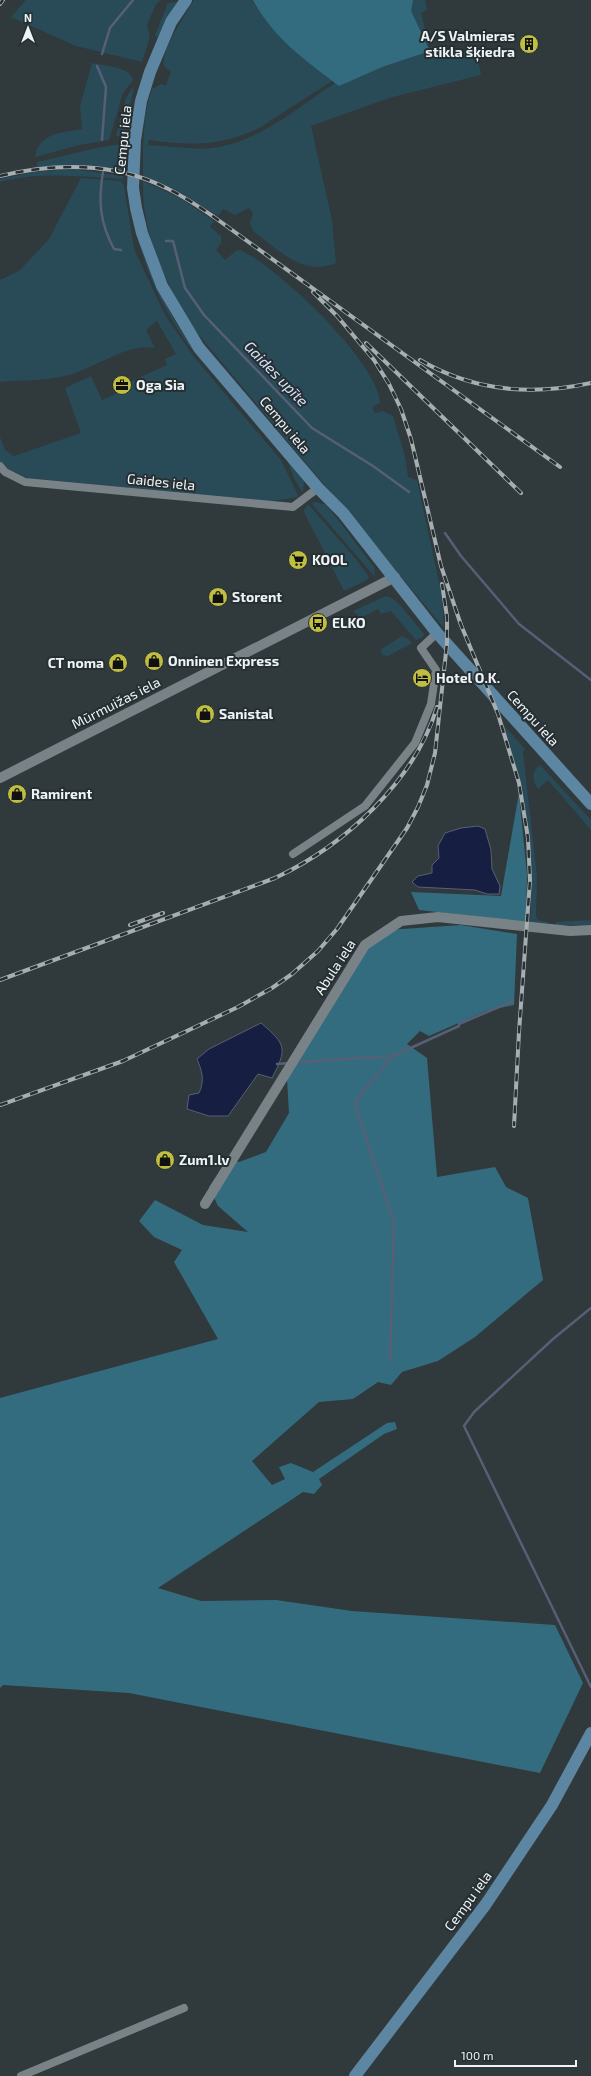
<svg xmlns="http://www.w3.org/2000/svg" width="591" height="2076" font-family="'Exo 2',sans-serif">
<rect width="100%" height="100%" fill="#30393c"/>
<path fill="#294b58" d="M 26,0 L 161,0 L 156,4 L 147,25 L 150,37 L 142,62 L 76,46 L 11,17 Z
M 194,0 L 425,0 L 427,10 L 421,13 L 429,44 L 357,65 L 259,128 C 222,146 189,146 149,140 L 148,145 C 169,146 191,150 212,148 C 272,141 317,86 372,63 C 393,55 418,51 440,45 L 442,56 L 476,49 L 481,75 L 389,98 L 311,126 L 332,220 L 336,263 C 303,277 279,250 253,231 L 250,223 L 253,213 L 249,208 L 235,215 L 223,209 L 218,216 L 176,190 L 143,177 C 143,147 142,118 152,89 L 161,84 L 166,85 L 171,72 L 164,66 C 160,51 186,14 194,0 Z
M 177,2 L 158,37 L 156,37 L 155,35 L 168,3 Z
M 92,63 C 104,66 130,66 133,80 L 123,93 L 109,140 L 79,145 L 35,157 C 40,132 61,133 82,129 L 80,106 Z
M 134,86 L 124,137 L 123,171 L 82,165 L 37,167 L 37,162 L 97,148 L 120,144 L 121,138 L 116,136 L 126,98 Z
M 71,169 L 123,176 L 123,179 C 82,177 41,171 0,182 L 0,179 L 35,172 Z
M 81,178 L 121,181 L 124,186 L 134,249 L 165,315 L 194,357 L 281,460 L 299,497 L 272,501 L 28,478 L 8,469 L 0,461 L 0,437 L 5,450 L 14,456 L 81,433 L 65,388 L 91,376 L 102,400 L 116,394 L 114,389 L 167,365 L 165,359 L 176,354 L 157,321 L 146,330 L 155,348 C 127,342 93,370 65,376 C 45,381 21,380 0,382 L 0,280 L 19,271 L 49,239 Z
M 143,181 L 180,198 L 214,221 L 210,227 L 221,236 L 221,243 L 216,250 L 225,260 L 236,251 L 240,250 C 277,266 379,363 380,403 L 372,407 L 375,413 L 383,411 L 393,416 L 405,456 L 408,477 L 417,480 L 442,596 L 444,628 L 188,322 C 165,279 141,232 143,181 Z
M 133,218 C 147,268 165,314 199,355 C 206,363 234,393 235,400 C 216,377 195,356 179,331 C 156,296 141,258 133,218 Z
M 287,460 L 304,480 L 303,493 L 295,480 Z
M 316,502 L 326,505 L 339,521 L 374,567 L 375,577 L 311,503 Z
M 308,504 L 355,558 L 369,577 L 367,580 L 344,591 L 305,514 L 304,510 Z
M 386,596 C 397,597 416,625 424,634 L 423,637 L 416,640 L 391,611 L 381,614 L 378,609 L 361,618 L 353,611 Z
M 402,636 L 408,639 L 412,643 L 388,656 L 383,655 L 380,650 Z
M 503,724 L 525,749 L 523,752 L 537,876 L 536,916 L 538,920 L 547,922 L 547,924 L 530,923 C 535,854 525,789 503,724 Z
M 540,765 L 591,820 L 591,830 L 548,780 L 538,789 C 532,780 531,772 540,765 Z
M 591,920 L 591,925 L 556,925 L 556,922 Z"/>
<path fill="#346c7f" d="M 253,0 L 413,0 L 411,11 L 430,51 L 382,67 L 339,86 C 305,60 274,39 253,0 Z
M 519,793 L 527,875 L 526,922 L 419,910 L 411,892 L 501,896 Z
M 461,925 L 517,934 L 514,1005 L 486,1011 L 429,1036 L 420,1031 L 407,1044 L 427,1058 L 437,1177 L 495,1167 L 506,1187 L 528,1198 L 543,1280 L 475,1337 L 438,1361 L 402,1372 L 391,1385 L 378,1382 L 353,1399 L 319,1402 L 252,1461 L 272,1485 L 285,1479 L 279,1467 L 291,1463 L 313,1472 L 387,1423 L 395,1422 L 397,1429 L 384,1434 L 319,1479 L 322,1485 L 314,1494 L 303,1492 L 158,1588 L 201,1601 L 276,1600 L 352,1611 L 555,1625 L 583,1683 L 540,1773 L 129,1693 L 3,1685 L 0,1688 L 0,1398 L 218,1339 L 174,1262 L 182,1250 L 154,1237 L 139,1221 L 155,1200 L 203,1225 L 248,1232 L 218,1206 L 209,1187 L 227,1160 L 239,1162 L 266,1152 L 289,1113 L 287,1079 L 366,948 L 388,930 Z"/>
<path fill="#161f41" stroke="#575f77" d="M 478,826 L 485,829 L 491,850 L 492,869 L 500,886 L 499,894 L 487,894 L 475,890 L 418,887 L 412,882 L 418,876 L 432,873 L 432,865 L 439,858 L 438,846 L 445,833 L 461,828 Z
M 261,1023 C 287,1045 287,1049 272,1078 L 258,1074 L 228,1116 L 209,1116 L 187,1109 L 189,1095 L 199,1093 C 205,1080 202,1071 197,1059 L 209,1049 Z"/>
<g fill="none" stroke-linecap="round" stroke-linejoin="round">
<path stroke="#575f77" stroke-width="2.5" d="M 102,54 L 110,28 L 133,0
M 97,66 L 106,87 L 102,140
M 103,172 C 98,202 100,223 114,249 L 121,250
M 166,241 L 173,241 L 185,288 L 204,315 L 312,428 L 373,466 L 409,492
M 445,533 L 461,556 L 519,624 L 591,680
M 459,1024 L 513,1001
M 393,1056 L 459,1026
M 299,1062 L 393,1056 L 360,1095 L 356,1101 L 356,1108 L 394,1222 L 390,1361
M 277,1064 L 290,1063
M 591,1308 L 553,1339 L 474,1412 L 464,1426 L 591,1687"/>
<path stroke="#798286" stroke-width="8" d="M 0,466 L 5,472 L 25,482 L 293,507 L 318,488
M 293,854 L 365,806 L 415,743 L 431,704 L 436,670 L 421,648 L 437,633
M 21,2076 L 184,2008"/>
<path stroke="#798286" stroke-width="10" d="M 0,778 L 395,577
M 205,1204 L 365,945 L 401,921 L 438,917 L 570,931 L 591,930"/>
<path stroke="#5d86a2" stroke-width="12" d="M 186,0 L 171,22 L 150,72 L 141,101 L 135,140 L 133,188 L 136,208 L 142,233 L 162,286 L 199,348 L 318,488 L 343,513 L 437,633 L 591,804
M 355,2076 L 486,1904 L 552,1805 L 591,1733"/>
<g stroke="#a7aeb1" stroke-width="4">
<path id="rail" d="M 0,4 L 3,0
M 0,176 C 53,163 114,162 164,187 C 182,195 198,206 214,217 L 560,467
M 313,292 L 337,316 L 374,360 L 389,384 L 401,409 L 411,439 L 441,566 L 461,625 L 498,714 L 519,783 L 528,838 L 530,880 L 519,1032 L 514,1126
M 366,343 L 521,493
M 420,360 C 473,391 532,396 591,383
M 130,925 L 163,913
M 0,980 L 275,878 C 344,846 415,781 437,707
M 0,1105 L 123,1061 L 238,1007 L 272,988 L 292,974 L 318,951 L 337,929 L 407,828 L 418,807 L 427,785 L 435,753 L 447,643 L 447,617 L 442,584"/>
</g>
<use href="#rail" stroke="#262f32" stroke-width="2.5" stroke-dasharray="8" stroke-linecap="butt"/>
</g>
<defs>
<g id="building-disc" transform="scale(1)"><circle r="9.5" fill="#c0be40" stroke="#262f32"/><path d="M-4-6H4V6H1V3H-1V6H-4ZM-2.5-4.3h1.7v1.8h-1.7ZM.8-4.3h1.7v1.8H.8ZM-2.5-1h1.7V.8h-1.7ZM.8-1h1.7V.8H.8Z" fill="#111"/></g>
<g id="office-disc" transform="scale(1)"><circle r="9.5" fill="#c0be40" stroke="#262f32"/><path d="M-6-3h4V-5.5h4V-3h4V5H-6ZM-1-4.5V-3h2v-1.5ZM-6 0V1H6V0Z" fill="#111"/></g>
<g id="supermarket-disc" transform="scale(1)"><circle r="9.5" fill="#c0be40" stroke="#262f32"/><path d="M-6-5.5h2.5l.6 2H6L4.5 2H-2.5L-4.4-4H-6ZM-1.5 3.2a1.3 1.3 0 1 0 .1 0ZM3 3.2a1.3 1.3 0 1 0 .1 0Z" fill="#111"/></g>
<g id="shop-disc" transform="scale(1)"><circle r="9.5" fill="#c0be40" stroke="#262f32"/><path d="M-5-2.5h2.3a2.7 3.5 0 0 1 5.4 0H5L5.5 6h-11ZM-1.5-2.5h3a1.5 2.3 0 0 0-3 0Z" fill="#111"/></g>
<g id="bus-disc" transform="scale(1)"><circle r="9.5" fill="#c0be40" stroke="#262f32"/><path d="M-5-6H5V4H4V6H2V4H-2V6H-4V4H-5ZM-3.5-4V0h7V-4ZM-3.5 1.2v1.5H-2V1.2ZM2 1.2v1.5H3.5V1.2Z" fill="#111"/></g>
<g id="hotel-disc" transform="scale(1)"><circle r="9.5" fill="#c0be40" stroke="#262f32"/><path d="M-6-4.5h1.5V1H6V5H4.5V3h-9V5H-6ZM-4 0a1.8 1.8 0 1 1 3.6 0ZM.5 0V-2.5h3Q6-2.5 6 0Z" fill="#111"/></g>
</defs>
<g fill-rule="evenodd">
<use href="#building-disc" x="529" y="44"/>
<use href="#office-disc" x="122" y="385"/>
<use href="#supermarket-disc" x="298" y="560"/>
<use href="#shop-disc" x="218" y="597"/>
<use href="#bus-disc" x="318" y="623"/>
<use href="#shop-disc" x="154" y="661"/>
<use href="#shop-disc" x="118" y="663"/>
<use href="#hotel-disc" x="422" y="678"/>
<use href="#shop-disc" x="205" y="714"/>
<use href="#shop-disc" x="17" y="794"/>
<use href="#shop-disc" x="165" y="1160"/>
</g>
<g text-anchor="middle" stroke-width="4" stroke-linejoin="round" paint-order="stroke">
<g font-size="14" font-weight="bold" fill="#eef3f6" stroke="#262f32" text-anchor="start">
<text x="515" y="41" text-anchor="end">A/S Valmieras<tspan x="515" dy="16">stikla šķiedra</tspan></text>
<text x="136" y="390">Oga Sia</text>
<text x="312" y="565">KOOL</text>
<text x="232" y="602">Storent</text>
<text x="332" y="628">ELKO</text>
<text x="168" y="666">Onninen Express</text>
<text x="104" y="668" text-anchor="end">CT noma</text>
<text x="436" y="683">Hotel O.K.</text>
<text x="219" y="719">Sanistal</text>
<text x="31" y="799">Ramirent</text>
<text x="179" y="1165">Zum1.lv</text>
</g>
<g font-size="14" fill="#eef3f6" stroke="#262f32">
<text transform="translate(123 140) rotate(-84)" y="5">Cempu iela</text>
<text transform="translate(285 425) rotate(50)" y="5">Cempu iela</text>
<text transform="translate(161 482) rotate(6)" y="5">Gaides iela</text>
<text transform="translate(116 703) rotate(-27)" y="5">Mūrmuižas iela</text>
<text transform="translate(533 718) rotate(48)" y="5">Cempu iela</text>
<text transform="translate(335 967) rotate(-57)" y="5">Abula iela</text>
<text transform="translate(468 1901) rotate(-54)" y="5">Cempu iela</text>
</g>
<g font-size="15" font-style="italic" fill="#d9e2fd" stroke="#262f32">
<text transform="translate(276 374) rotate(46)" y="5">Gaides upīte</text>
</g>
</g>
<g transform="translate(28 28)" stroke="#262f32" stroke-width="3" paint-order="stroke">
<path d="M0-3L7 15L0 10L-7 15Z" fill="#eef3f6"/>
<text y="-6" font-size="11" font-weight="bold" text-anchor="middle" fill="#eef3f6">N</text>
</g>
<path d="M455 2060v6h121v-6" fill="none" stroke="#eef3f6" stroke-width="2"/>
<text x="461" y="2060" font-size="12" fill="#eef3f6" stroke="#262f32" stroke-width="3" paint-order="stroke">100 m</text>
</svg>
